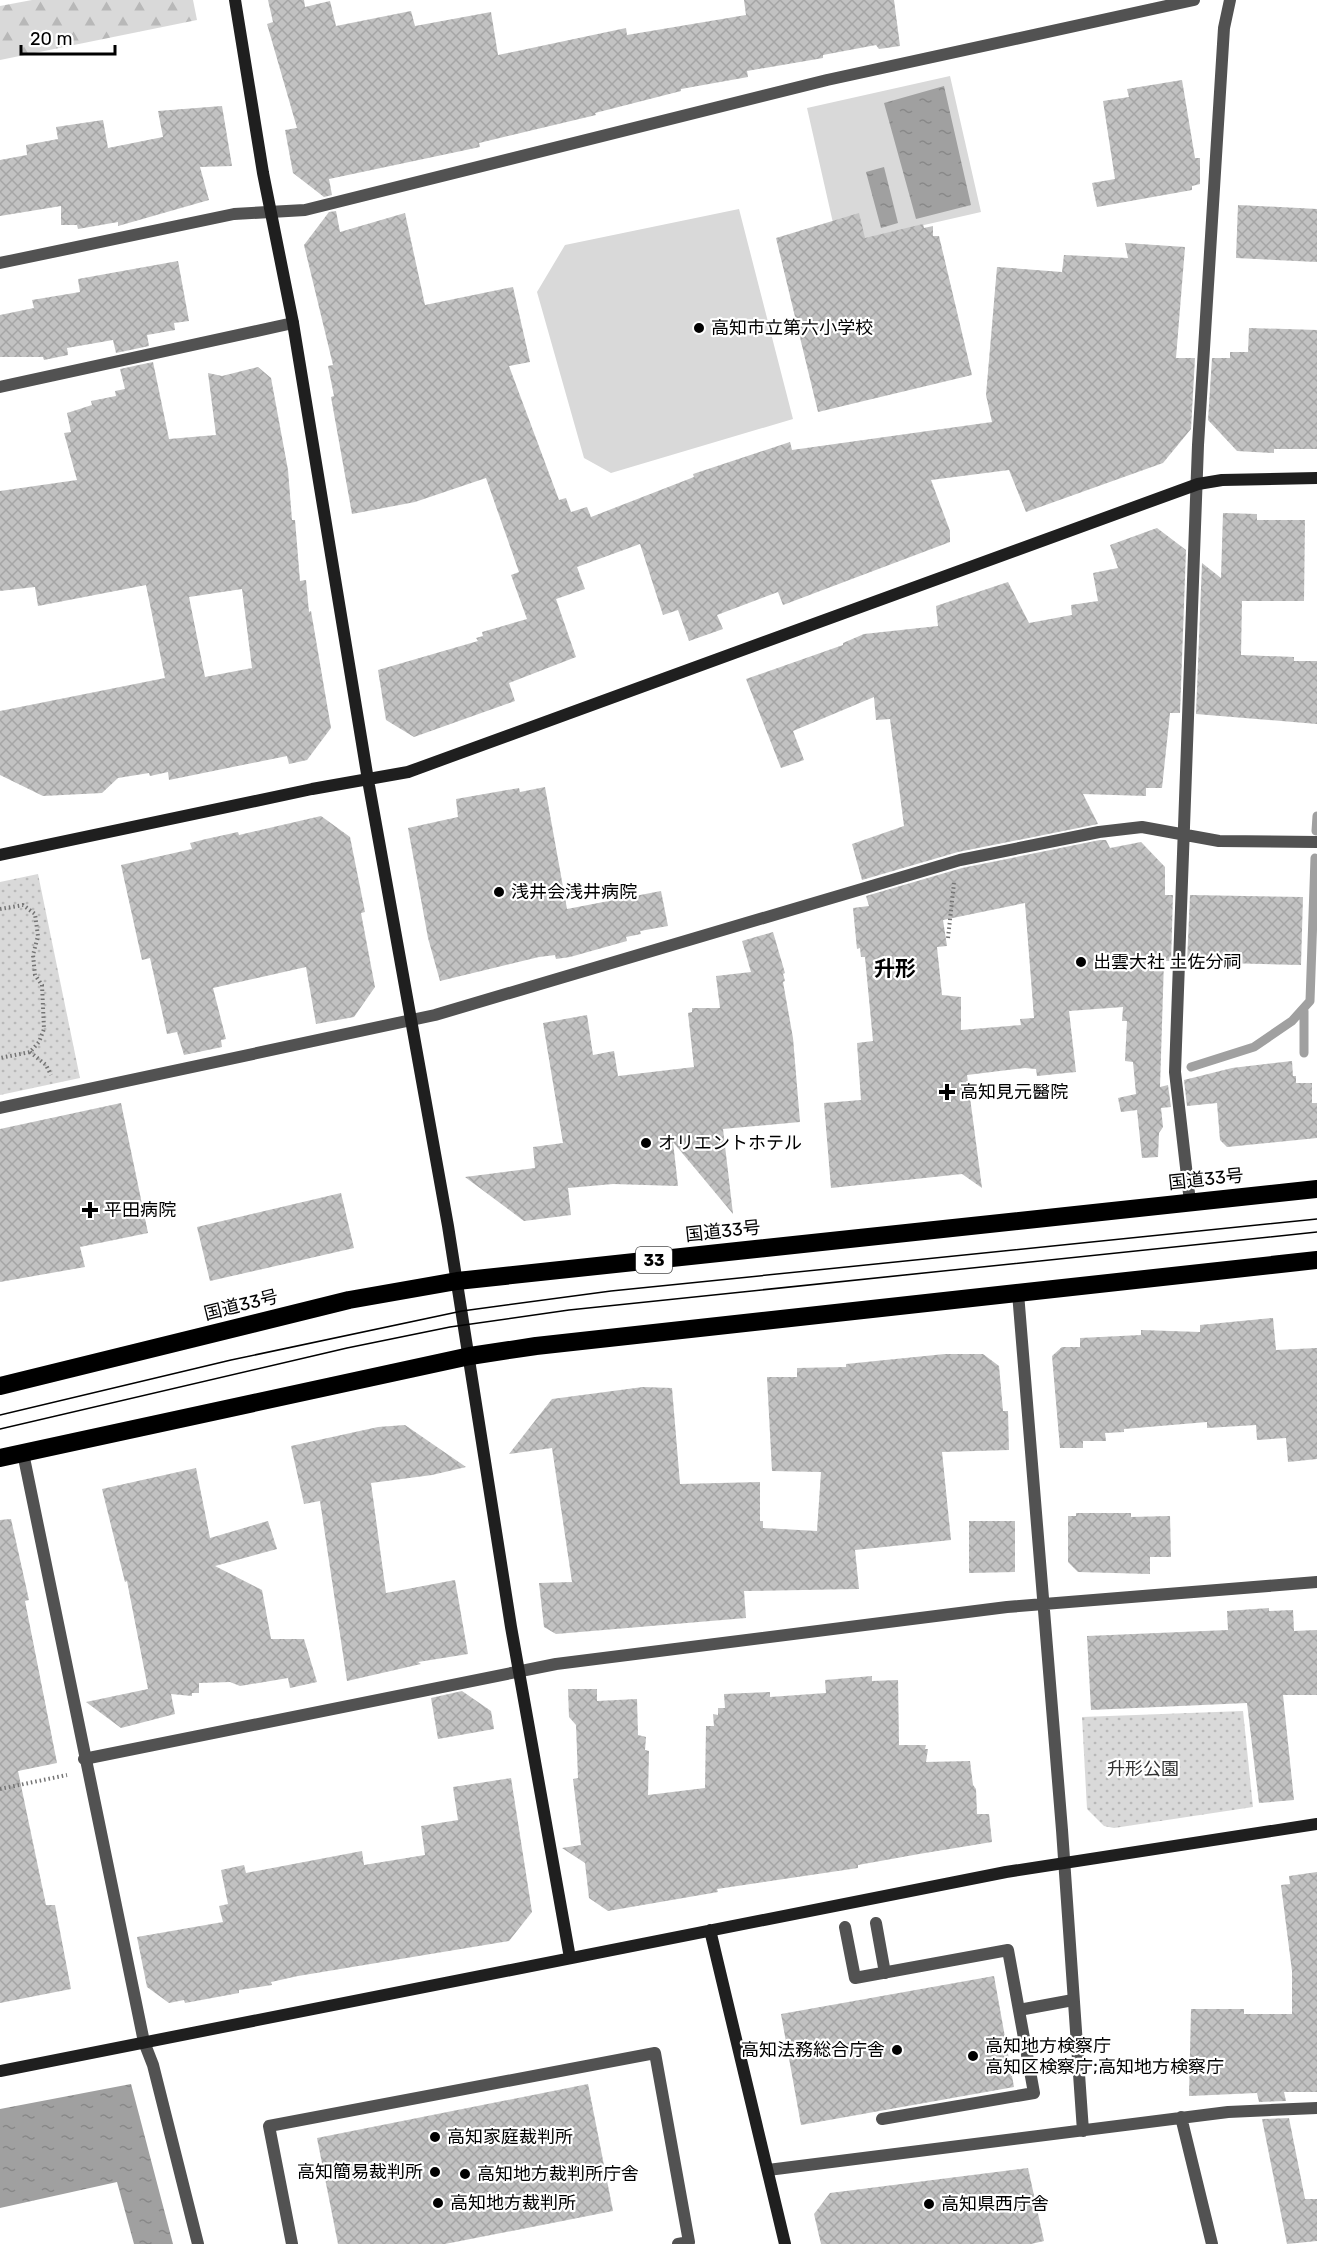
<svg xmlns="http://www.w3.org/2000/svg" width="1317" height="2244" font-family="Rubik,'Noto Sans JP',sans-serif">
<defs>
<pattern id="forest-firs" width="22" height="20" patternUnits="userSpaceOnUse" patternTransform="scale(1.5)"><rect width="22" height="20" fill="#d9d9d9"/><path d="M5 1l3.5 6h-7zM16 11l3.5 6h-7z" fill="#b8b8b8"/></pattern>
<pattern id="park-dots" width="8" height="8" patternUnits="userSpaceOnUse" patternTransform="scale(1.5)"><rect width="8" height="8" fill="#d9d9d9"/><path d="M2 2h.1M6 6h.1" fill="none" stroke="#b8b8b8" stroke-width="1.8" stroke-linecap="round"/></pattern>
<pattern id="water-ripples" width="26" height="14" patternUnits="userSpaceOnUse" patternTransform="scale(1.5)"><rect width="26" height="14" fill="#a0a0a0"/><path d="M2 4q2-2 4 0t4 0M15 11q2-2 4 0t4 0" fill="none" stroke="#888"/></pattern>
<pattern id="building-cross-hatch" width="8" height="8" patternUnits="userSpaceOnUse" patternTransform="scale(1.5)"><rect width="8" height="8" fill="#c2c2c2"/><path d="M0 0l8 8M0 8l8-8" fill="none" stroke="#a5a5a5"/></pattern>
</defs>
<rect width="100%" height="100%" fill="#fff"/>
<path fill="url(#forest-firs)" d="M 32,0 L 193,0 L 197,20 L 0,60 L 0,6 Z"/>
<path fill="url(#park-dots)" d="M 38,874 L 80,1078 L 0,1095 L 0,882 Z
M 1243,1711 L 1253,1807 L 1114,1828 L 1104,1826 L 1087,1809 L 1082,1717 Z"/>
<path fill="#d9d9d9" d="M 950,76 L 981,212 L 841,244 L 802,246 L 799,231 L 833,223 L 807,108 Z
M 739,209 L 793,419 L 611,473 L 584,458 L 537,292 L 565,245 Z"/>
<path fill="url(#water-ripples)" d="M 944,86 L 971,205 L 916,219 L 884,103 Z
M 884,167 L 898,223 L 881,228 L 866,172 Z
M 131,2084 L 173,2244 L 134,2244 L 117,2182 L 0,2208 L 0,2109 Z"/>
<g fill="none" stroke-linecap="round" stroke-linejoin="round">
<path stroke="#a0a0a0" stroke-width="9" d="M 1316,831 L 1317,816
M 1304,1011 L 1304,1053
M 1191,1067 L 1254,1047 L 1292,1021 L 1310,1001 L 1315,858"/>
</g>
<path fill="url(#building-cross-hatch)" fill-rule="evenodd" d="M 268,0 L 304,0 L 305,7 L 330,1 L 336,26 L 411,11 L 415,26 L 491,12 L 498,55 L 626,28 L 627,35 L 746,15 L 744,0 L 894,0 L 900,46 L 879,49 L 876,45 L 823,55 L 823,58 L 747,71 L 748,77 L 681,89 L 681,91 L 595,113 L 596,115 L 479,143 L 480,147 L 329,179 L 332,195 L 324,197 L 293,173 L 285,130 L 297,128 L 267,24 L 273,22 Z
M 1182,80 L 1195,158 L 1200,158 L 1200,184 L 1192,186 L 1192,190 L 1097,207 L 1092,183 L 1115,179 L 1103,101 L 1129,97 L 1127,89 Z
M 222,106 L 232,166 L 200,167 L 209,200 L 118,226 L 118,222 L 78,229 L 77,225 L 61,225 L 61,206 L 0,216 L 0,160 L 27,155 L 26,145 L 58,139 L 56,127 L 103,120 L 108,148 L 163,137 L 158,111 Z
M 1238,205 L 1317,209 L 1317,262 L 1236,258 Z
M 336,211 L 340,232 L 405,213 L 425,305 L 513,287 L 530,362 L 509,366 L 559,500 L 566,498 L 571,512 L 587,507 L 591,517 L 694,477 L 693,474 L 790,442 L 792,450 L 992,422 L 986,395 L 997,267 L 1062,272 L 1064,255 L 1128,258 L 1125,243 L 1185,247 L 1176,358 L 1195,358 L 1191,429 L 1163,463 L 1026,512 L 1009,470 L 931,480 L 950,531 L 950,542 L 783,605 L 778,592 L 717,615 L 723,629 L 689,641 L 678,610 L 663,615 L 640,544 L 577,567 L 585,589 L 556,599 L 576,657 L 509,683 L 515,701 L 414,737 L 386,720 L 378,670 L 478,641 L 476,638 L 483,636 L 482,632 L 527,619 L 511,575 L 519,572 L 486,478 L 415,502 L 352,514 L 331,397 L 334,396 L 328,366 L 333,365 L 304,245 L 329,212 Z
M 859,213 L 865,238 L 923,224 L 924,228 L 933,226 L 933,236 L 939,236 L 972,375 L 818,412 L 776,238 Z
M 178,261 L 189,321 L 174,323 L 175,330 L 147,335 L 149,346 L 116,353 L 113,340 L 67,348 L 68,355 L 44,360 L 43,357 L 0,357 L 0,315 L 34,308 L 32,300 L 80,292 L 78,279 Z
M 1249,328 L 1317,330 L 1317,449 L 1274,449 L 1274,453 L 1237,451 L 1208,420 L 1212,358 L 1230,358 L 1230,352 L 1248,352 Z
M 153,362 L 169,439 L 216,435 L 208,373 L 222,376 L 258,367 L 271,378 L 288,470 L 292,520 L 295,520 L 300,581 L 306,580 L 309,612 L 311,611 L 331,728 L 307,760 L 289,764 L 287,756 L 169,780 L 168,772 L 150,776 L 149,773 L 118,778 L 102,793 L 43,796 L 0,775 L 0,711 L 165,678 L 146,585 L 38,606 L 35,587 L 0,591 L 0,491 L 77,480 L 64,433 L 71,432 L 67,413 L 92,405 L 91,401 L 116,396 L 115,391 L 125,389 L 120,369 ZM 242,589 L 252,668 L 205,677 L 189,597 Z
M 1223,513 L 1257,514 L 1257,520 L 1305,520 L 1304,601 L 1242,601 L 1241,655 L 1294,657 L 1294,661 L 1317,661 L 1317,724 L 1196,714 L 1202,563 L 1221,578 Z
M 1157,528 L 1186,550 L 1180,713 L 1170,713 L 1162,788 L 1146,788 L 1146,796 L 1083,794 L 1098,824 L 958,852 L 862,880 L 852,844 L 904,826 L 890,719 L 876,720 L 874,697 L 793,731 L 804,760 L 781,768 L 746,679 L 843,645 L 843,643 L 864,634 L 938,626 L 936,606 L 1008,582 L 1029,623 L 1072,615 L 1071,605 L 1098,601 L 1093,573 L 1118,568 L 1110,545 Z
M 545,787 L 567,909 L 661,891 L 668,926 L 640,931 L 641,934 L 626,937 L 627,941 L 570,957 L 556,959 L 555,955 L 539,957 L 440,981 L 428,938 L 408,828 L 458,817 L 456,799 L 519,788 L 520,792 Z
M 321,816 L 350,837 L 365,912 L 361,913 L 375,987 L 354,1017 L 316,1024 L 306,967 L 213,988 L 226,1039 L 221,1040 L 222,1047 L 184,1055 L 177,1032 L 167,1034 L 150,958 L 142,960 L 121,865 L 192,849 L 190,843 L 206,839 L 238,832 L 239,835 Z
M 1100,840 L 1106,840 L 1110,848 L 1141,842 L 1165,867 L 1165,895 L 1173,895 L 1171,961 L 1164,961 L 1160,1087 L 1168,1085 L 1171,1107 L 1161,1108 L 1163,1127 L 1159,1133 L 1158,1157 L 1142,1158 L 1137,1110 L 1121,1112 L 1118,1098 L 1136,1094 L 1133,1062 L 1125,1061 L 1127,1021 L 1122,1021 L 1123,1007 L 1069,1011 L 1076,1072 L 1037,1076 L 1036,1069 L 1025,1068 L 967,1075 L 982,1188 L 962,1174 L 831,1188 L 824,1103 L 861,1100 L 857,1043 L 873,1041 L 865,957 L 861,957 L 860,948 L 857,949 L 853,908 L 869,906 L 866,896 L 962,868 ZM 1025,903 L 1034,1018 L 1020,1019 L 1021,1025 L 961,1030 L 961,997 L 942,995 L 937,947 L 947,946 L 943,920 Z
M 1190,895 L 1303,897 L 1301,965 L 1187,962 Z
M 773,932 L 785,973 L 783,974 L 785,981 L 783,982 L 793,1038 L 800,1122 L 723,1129 L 733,1214 L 673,1142 L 678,1186 L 613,1184 L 568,1188 L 571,1215 L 524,1221 L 465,1177 L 535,1168 L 533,1147 L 563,1143 L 543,1023 L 587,1015 L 593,1055 L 614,1051 L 618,1076 L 694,1067 L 688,1013 L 692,1012 L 692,1008 L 720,1008 L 716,976 L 751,972 L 742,941 Z
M 1292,1061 L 1293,1076 L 1296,1076 L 1296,1083 L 1312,1083 L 1312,1103 L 1317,1103 L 1317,1138 L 1227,1147 L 1220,1140 L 1217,1103 L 1187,1106 L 1184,1080 L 1232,1068 Z
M 121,1103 L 148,1233 L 80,1247 L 85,1267 L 0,1282 L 0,1129 Z
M 341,1193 L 354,1248 L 210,1281 L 197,1227 Z
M 1273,1318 L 1276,1350 L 1317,1348 L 1317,1459 L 1288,1462 L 1286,1438 L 1257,1440 L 1256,1425 L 1207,1428 L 1207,1422 L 1124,1429 L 1124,1432 L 1105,1433 L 1106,1441 L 1083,1441 L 1083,1448 L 1060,1448 L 1052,1356 L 1062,1347 L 1080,1347 L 1080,1338 L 1141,1335 L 1141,1330 L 1200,1332 L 1200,1325 Z
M 945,1354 L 983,1354 L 999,1366 L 1003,1411 L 1008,1411 L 1009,1450 L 942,1452 L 951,1540 L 855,1550 L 859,1589 L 744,1591 L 746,1618 L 556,1634 L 544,1627 L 539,1583 L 572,1582 L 552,1448 L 509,1454 L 552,1399 L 643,1387 L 672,1388 L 680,1484 L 760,1482 L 760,1521 L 763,1521 L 763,1528 L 817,1531 L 821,1472 L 772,1471 L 767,1377 L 797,1377 L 797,1368 L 846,1367 L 846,1364 Z
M 405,1425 L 466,1467 L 432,1475 L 371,1483 L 386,1593 L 455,1580 L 468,1654 L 418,1662 L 421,1664 L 347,1681 L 320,1501 L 304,1504 L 291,1446 L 378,1427 Z
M 196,1468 L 210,1538 L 268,1521 L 277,1549 L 215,1566 L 262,1590 L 271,1639 L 304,1639 L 317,1682 L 290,1688 L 288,1678 L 240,1686 L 230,1682 L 199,1683 L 199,1693 L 192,1693 L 192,1696 L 171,1694 L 175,1714 L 121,1728 L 86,1702 L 148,1689 L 127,1581 L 125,1582 L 102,1489 Z
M 1076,1513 L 1131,1513 L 1131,1517 L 1170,1516 L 1171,1557 L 1150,1557 L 1150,1574 L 1078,1572 L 1068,1562 L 1068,1516 L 1076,1516 Z
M 11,1519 L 29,1600 L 25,1601 L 57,1763 L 18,1771 L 46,1905 L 55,1905 L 71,1989 L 0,2003 L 0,1520 Z
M 969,1521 L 1015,1521 L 1015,1572 L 969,1573 Z
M 1269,1608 L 1269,1611 L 1293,1610 L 1294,1631 L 1317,1630 L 1317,1695 L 1283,1695 L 1294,1800 L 1259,1803 L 1247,1703 L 1091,1710 L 1087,1636 L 1228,1630 L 1227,1611 Z
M 872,1676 L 872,1681 L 898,1680 L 899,1745 L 926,1745 L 925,1749 L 928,1749 L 926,1762 L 970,1761 L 973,1785 L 976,1789 L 977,1814 L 989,1814 L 992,1842 L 919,1854 L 858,1865 L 858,1868 L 717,1889 L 718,1892 L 608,1911 L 589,1898 L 585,1863 L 562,1848 L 581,1845 L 573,1779 L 578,1778 L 576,1725 L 569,1717 L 568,1689 L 597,1689 L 597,1701 L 637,1699 L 638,1735 L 646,1737 L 645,1750 L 649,1751 L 648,1795 L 705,1788 L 706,1726 L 714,1726 L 713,1714 L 718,1715 L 718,1708 L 725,1708 L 724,1694 L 770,1692 L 770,1697 L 826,1693 L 825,1680 Z
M 462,1691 L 491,1711 L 494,1729 L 438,1739 L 431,1698 Z
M 511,1778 L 532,1912 L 509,1941 L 298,1976 L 271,1982 L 272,1985 L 239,1990 L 239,1993 L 185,2003 L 184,2000 L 169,2003 L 147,1987 L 137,1937 L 223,1922 L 219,1906 L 228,1904 L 221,1870 L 244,1865 L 246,1873 L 362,1851 L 364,1865 L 425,1855 L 421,1826 L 458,1820 L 453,1787 Z
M 1317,1872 L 1317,2092 L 1284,2092 L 1286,2101 L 1259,2102 L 1257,2093 L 1189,2096 L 1191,2009 L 1244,2009 L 1244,2014 L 1292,2014 L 1292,1971 L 1281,1885 L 1290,1884 L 1289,1876 Z
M 994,1976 L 1014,2087 L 801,2125 L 781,2014 Z
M 588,2084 L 613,2211 L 445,2244 L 338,2244 L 317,2138 Z
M 1289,2118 L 1305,2199 L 1317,2199 L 1317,2241 L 1287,2244 L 1262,2119 Z
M 1028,2168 L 1044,2241 L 1031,2244 L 821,2244 L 814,2214 L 830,2193 Z"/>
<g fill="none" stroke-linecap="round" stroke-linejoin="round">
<path stroke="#747474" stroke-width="4" stroke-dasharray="1.5 3" stroke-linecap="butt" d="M 0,909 L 23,905 L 35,914 L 38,936 L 33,955 L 35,975 L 42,985 L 44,1029 L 39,1042 L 30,1052 L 0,1058
M 948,938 L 954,883
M 30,1052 L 46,1065 L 51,1075
M 0,1789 L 67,1775"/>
<path stroke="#525252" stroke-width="12" d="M 876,1923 L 885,1973
M 845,1927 L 855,1978 L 1008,1950 L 1034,2093 L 882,2119
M 1019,2010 L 1073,2000
M 292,2244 L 269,2126 L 655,2053 L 689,2242 L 678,2244"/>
<path stroke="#525252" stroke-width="12" d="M 0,263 L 234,214 L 305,210 L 827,80 L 1194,0
M 0,387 L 293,323
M 0,1108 L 435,1015 L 960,860 L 1099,832 L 1142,827 L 1219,841 L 1317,842
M 1190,1202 L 1175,1072 L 1198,445 L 1224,28 L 1230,0
M 1018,1293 L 1062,1830 L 1083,2131
M 23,1453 L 144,2042 L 153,2065 L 198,2244
M 84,1759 L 556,1664 L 1007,1607 L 1317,1582
M 1181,2117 L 1212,2244
M 768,2170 L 1228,2112 L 1317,2108"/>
<path stroke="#1f1f1f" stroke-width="12" d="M 235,0 L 263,173 L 293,323 L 368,780 L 448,1226 L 511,1627 L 570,1958
M 0,855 L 312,789 L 408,772 L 1198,484 L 1222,480 L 1317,478
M 710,1930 L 785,2244
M 0,2071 L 1006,1872 L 1317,1824"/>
<path stroke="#000" stroke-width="18" d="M 0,1386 L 349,1300 L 457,1281 L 1317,1189
M 0,1458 L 470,1356 L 536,1346 L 1317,1260"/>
<path stroke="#000" stroke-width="1.5" d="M 0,1415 L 231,1360 L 462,1311 L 611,1291 L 1317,1219
M 0,1429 L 347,1348 L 450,1327 L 569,1310 L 1317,1232"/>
</g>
<g fill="#000" stroke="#fff" stroke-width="2">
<circle cx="699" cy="328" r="6"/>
<circle cx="499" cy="892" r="6"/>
<circle cx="1081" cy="962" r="6"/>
<path d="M944 1083h6v6h6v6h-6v6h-6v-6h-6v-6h6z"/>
<circle cx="646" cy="1143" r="6"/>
<path d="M87 1201h6v6h6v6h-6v6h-6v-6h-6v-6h6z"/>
<circle cx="897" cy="2050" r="6"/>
<circle cx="973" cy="2056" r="6"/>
<circle cx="435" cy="2137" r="6"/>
<circle cx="435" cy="2172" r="6"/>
<circle cx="465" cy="2174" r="6"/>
<circle cx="438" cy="2203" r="6"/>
<circle cx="929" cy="2204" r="6"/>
</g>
<g text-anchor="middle" stroke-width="4.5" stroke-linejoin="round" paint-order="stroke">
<rect fill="#fff" stroke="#4c4c4c" stroke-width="1.5" x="636" y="1247" width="36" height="26" rx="4.5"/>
<g font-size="16" font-weight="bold" fill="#000">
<text x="654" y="1266">33</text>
</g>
<g font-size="18" fill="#000" stroke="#fff" text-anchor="start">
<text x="711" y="334">高知市立第六小学校</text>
<text x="511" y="898">浅井会浅井病院</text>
<text x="1093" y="968">出雲大社 土佐分祠</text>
<text x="960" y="1098">高知見元醫院</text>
<text x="658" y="1149">オリエントホテル</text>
<text x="104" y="1216">平田病院</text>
<text x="985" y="2052">高知地方検察庁<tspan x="985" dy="21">高知区検察庁;高知地方検察庁</tspan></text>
<text x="885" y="2056" text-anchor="end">高知法務総合庁舎</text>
<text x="447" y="2143">高知家庭裁判所</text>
<text x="423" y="2178" text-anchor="end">高知簡易裁判所</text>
<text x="477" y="2180">高知地方裁判所庁舎</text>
<text x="450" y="2209">高知地方裁判所</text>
<text x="941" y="2210">高知県西庁舎</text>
</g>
<g font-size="18" fill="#000" stroke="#fff">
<text transform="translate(1206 1179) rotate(-6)" y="6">国道33号</text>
<text transform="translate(723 1231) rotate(-6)" y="6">国道33号</text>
<text transform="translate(241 1305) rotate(-14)" y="6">国道33号</text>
</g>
<g font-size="18" fill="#303030" stroke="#fff">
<text x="1143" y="1775">升形公園</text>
</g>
<g font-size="21" font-weight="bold" fill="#000" stroke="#fff">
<text x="895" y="976">升形</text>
</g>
</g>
<path d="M21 45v9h94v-9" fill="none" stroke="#000000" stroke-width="3"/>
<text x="30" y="45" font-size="18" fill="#000000" stroke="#ffffff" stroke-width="4.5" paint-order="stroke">20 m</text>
</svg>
